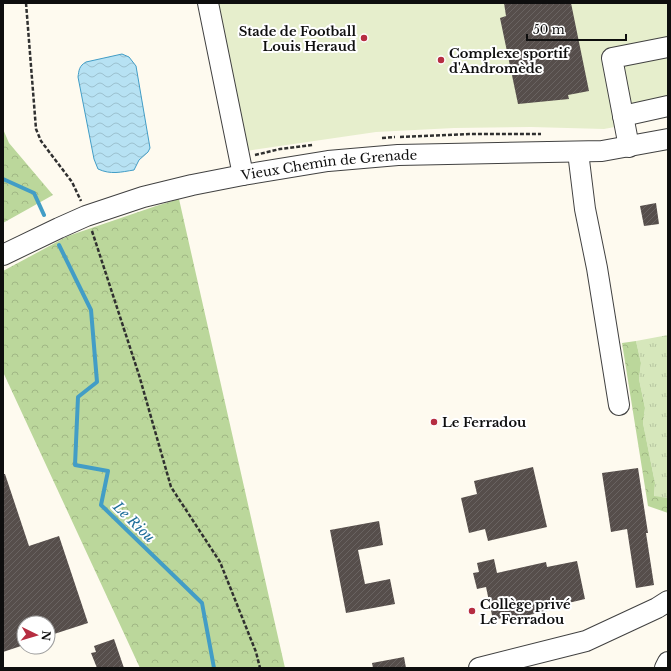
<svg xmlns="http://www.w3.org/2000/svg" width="671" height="671" font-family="'Libre Baskerville',serif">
<defs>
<pattern id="grass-tufts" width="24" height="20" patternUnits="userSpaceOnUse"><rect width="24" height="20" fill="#d6e7bb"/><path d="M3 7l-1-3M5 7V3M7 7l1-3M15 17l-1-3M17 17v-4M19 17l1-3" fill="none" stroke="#b6c5a0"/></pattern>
<pattern id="forest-crowns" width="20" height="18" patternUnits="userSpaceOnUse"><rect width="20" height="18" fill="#bbd79b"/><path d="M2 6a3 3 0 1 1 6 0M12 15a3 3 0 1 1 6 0" fill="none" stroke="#a0b784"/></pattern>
<pattern id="water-waves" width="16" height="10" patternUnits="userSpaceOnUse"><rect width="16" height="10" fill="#b7e2f3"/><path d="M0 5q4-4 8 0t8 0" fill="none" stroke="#9cc1cf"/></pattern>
<pattern id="building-hatch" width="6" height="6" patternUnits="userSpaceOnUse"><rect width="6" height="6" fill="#564e4b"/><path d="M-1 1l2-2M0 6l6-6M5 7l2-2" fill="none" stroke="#696361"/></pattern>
</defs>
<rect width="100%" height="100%" fill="#fefaef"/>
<path fill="url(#grass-tufts)" d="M 668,335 L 668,498 L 654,497 L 655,483 L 643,423 L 645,408 L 639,379 L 641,363 L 636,341 Z"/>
<path fill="url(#forest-crowns)" d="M 3,129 L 9,143 L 53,195 L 3,223 Z
M 179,199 L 285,668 L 140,668 L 3,372 L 3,271 L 68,236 L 156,206 Z
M 636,341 L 641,363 L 639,379 L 645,408 L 643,423 L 655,483 L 654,496 L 668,498 L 668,513 L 648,506 L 622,343 Z"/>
<path fill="#e6eecc" d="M 202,3 L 668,3 L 668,117 L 604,129 L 531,127 L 454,128 L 376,132 L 246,151 Z"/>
<path fill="url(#water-waves)" stroke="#429dc6" d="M 122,54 L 129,57 L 136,66 L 150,148 L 148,152 L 139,160 L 134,170 C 121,172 111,175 98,169 L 94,159 L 78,77 C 79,70 79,66 86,62 Z"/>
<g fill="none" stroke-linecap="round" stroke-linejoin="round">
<path stroke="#429dc6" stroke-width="4" d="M 3,179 L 34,193 L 44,215
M 59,245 L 91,310 L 97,382 L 78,397 L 75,465 L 108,471 L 101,505 L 202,603 L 214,668"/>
</g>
<path fill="url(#building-hatch)" d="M 504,3 L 571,3 L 589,91 L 568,95 L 569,99 L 518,104 L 500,18 L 506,16 Z
M 656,203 L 659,224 L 644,226 L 640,206 Z
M 533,467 L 547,527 L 488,541 L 485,529 L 469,533 L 461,498 L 477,494 L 474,481 Z
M 638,468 L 648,533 L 646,533 L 654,585 L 636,588 L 627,529 L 611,532 L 602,473 Z
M 3,474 L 5,474 L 29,546 L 59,536 L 88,623 L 48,636 L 48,623 L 24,623 L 24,645 L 3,652 Z
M 379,521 L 383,545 L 358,550 L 365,584 L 390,579 L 395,604 L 346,613 L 330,530 Z
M 494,559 L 497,573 L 546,562 L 547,567 L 577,561 L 585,599 L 556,606 L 556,609 L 507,620 L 507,617 L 493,620 L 486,587 L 477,589 L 473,573 L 479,572 L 477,563 Z
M 114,639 L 124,668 L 97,668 L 91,653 L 96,652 L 94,646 Z
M 404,657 L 406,668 L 373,668 L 372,663 Z"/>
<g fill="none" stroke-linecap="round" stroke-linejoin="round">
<g stroke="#414141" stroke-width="22">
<g id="minor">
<path d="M 208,3 L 243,175"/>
<path d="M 623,116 L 668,106"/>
<path d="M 629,147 L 612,58 L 668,47"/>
<path d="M 578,152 L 585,209 L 597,268 L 619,405"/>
<path id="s1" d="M 3,255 L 59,228 L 86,216 L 143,197 L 192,185 L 243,175 L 328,161 L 398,155 L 602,151 L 668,139"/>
<path d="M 479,668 L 586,641 L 657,608 L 668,601"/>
<path d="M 665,668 L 668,662"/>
</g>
</g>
<path stroke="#303030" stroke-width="2.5" stroke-dasharray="4 2" stroke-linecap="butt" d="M 26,3 L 36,129 L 41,141 L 72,182 L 81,201
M 400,137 L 469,134 L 541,134
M 382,138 L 395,137
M 255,155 L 280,149 L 313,145
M 92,231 L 139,375 L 171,487 L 220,562 L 256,652 L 260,668"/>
<use href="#minor" stroke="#fff" stroke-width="20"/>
</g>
<g fill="#b62d41" stroke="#fff" stroke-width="1.5">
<circle cx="364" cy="38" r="4"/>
<circle cx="441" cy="60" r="4"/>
<circle cx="434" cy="422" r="4"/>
<circle cx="472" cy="611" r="4"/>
</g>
<g text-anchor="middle" stroke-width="4" stroke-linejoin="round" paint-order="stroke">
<g font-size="13" font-weight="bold" fill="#0e0e0e" stroke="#fff" text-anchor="start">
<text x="356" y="36" text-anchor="end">Stade de Football<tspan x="356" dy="15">Louis Heraud</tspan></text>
<text x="449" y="58">Complexe sportif<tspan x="449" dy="15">d'Andromède</tspan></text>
<text x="442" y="427">Le Ferradou</text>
<text x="480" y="609">Collège privé<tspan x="480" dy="15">Le Ferradou</tspan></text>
</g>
<g font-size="13" fill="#0e0e0e" stroke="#fff">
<text dy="5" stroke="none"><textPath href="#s1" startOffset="341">Vieux Chemin de Grenade</textPath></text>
</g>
<g font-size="14" font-style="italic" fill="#1e6e99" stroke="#fff">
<text transform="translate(134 522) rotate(44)" y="5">Le Riou</text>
</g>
</g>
<rect width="671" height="671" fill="none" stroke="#0e0e0e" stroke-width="8"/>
<g transform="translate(36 635) rotate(95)"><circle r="19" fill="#ffffff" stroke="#9f9f9f"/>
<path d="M0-3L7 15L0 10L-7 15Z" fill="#b62d41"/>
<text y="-6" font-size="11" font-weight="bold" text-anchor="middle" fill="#0e0e0e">N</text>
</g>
<path d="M527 34v6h99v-6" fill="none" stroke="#0e0e0e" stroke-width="2"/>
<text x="533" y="34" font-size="12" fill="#0e0e0e" stroke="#ffffff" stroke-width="3" paint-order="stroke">50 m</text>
</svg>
